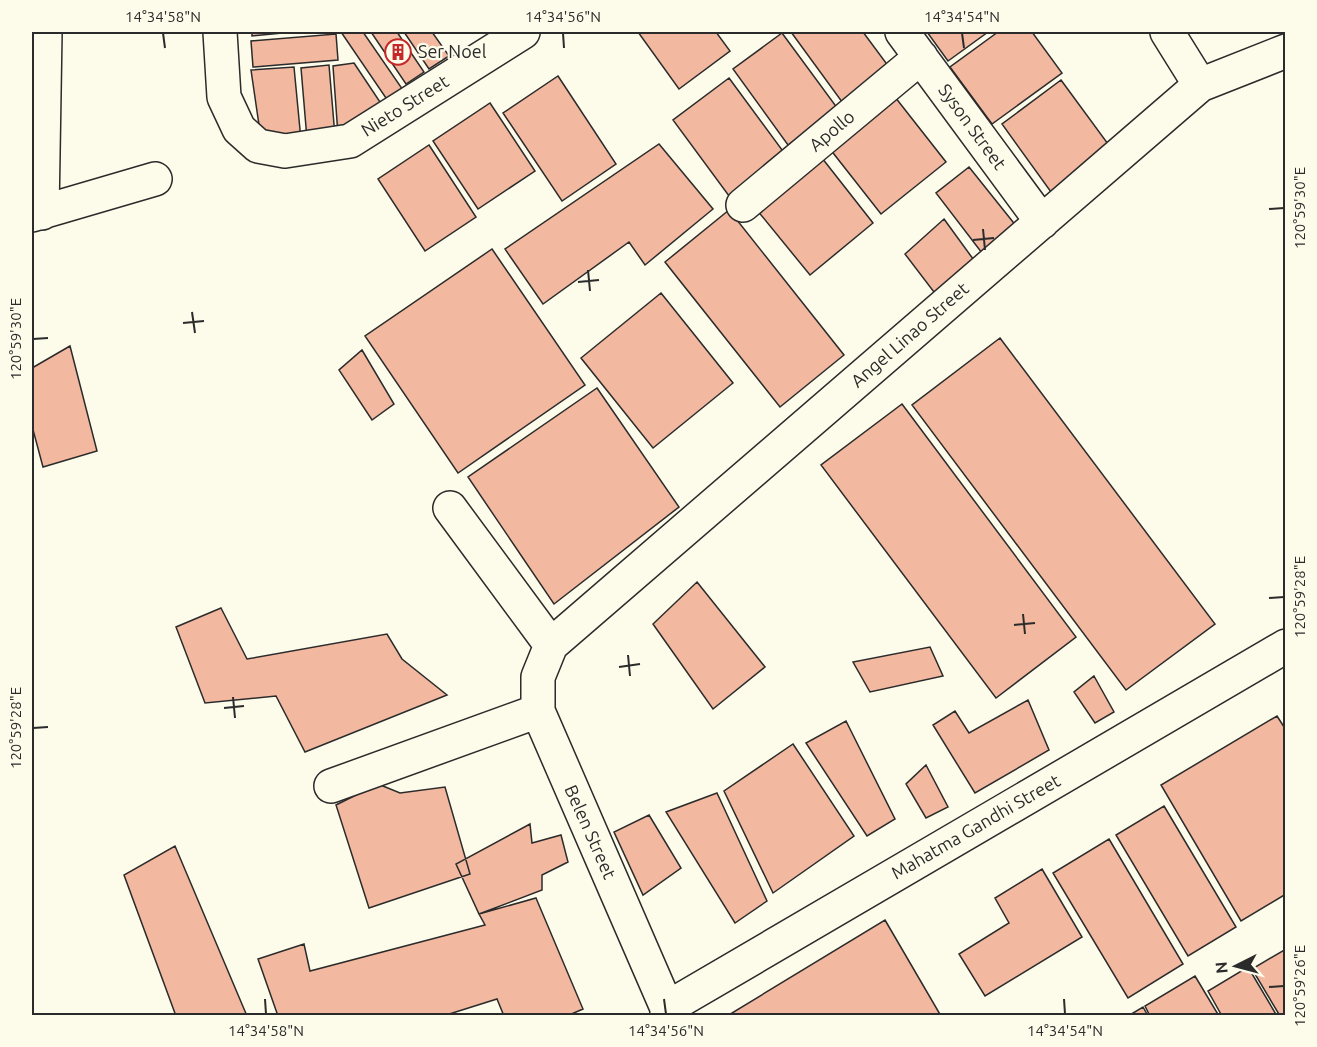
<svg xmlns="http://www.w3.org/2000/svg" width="1317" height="1047" font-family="Ubuntu,sans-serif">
<rect width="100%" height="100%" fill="#fdfbea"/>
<path fill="#f2b8a0" stroke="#2b2b2b" stroke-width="1.5" d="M 252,32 L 293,32 L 252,36 Z
M 341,32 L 363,32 L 403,90 L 388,101 Z
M 371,32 L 397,32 L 424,72 L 406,84 Z
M 404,32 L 432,32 L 449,56 L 429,69 Z
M 638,32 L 716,32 L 730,51 L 679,89 Z
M 791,32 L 863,32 L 892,71 L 845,106 Z
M 927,32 L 988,32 L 948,61 Z
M 998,32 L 1032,32 L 1062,73 L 992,124 L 950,67 Z
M 782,33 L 838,109 L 788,145 L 733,69 Z
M 336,34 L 338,60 L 253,67 L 251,41 Z
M 354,63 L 382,105 L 338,135 L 333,66 Z
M 329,65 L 335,136 L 307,139 L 301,68 Z
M 294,67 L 301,140 L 277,142 L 259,125 L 251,70 Z
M 558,76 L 616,164 L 562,201 L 503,113 Z
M 729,78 L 788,158 L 732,200 L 673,120 Z
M 1061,80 L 1111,148 L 1051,192 L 1002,124 Z
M 895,97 L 946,162 L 881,214 L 830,149 Z
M 490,103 L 535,171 L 478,209 L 433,141 Z
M 659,144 L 713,209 L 645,265 L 629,242 L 543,304 L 505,249 Z
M 429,145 L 476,217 L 425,251 L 378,179 Z
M 822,158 L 873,223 L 810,275 L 757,210 Z
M 969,167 L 1017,227 L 982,253 L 936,193 Z
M 729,210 L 844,355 L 780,407 L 665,262 Z
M 944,219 L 976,263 L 937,296 L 905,254 Z
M 492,249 L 585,385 L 458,473 L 365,336 Z
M 661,293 L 733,383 L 653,448 L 581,358 Z
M 1000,338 L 1215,624 L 1126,690 L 912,405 Z
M 70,346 L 97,451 L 43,467 L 32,426 L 32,368 Z
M 362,350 L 394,404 L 372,420 L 339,370 Z
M 597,388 L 679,507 L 554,604 L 468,477 Z
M 902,404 L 1076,637 L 996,698 L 821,465 Z
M 697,582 L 765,667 L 713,709 L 653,624 Z
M 221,608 L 247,659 L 387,634 L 402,659 L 447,695 L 305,752 L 276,696 L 205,703 L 176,627 Z
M 930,647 L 943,676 L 870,692 L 853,662 Z
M 1094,676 L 1114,712 L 1095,723 L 1074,692 Z
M 1028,700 L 1049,750 L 975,793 L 933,725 L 955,711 L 969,733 Z
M 1277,716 L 1286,730 L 1286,894 L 1241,921 L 1161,785 Z
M 846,721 L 895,819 L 867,836 L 806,743 Z
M 793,744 L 854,836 L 773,893 L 724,791 Z
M 926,765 L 948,807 L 926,818 L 906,784 Z
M 378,784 L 400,793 L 445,787 L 470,874 L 369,908 L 336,805 Z
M 717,793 L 767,901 L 735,923 L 666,812 Z
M 1164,806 L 1236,927 L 1188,956 L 1116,835 Z
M 649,815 L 681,868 L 643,895 L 614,832 Z
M 530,824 L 532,843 L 561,835 L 568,862 L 542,875 L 542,890 L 479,914 L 456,864 Z
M 1109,839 L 1183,964 L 1128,998 L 1053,873 Z
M 175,846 L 247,1016 L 176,1016 L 124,875 Z
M 1042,869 L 1082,937 L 985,996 L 959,954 L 1009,923 L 995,898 Z
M 536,898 L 583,1009 L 567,1016 L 504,1016 L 497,999 L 443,1016 L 278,1016 L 258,959 L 304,944 L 310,971 L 485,925 L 479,914 Z
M 885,920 L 941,1016 L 727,1016 Z
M 1286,949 L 1286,1016 L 1280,1016 L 1252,969 Z
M 1248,967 L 1277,1016 L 1222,1016 L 1208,991 Z
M 1195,976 L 1219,1016 L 1150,1016 L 1145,1006 Z
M 1143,1007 L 1148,1016 L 1128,1016 Z"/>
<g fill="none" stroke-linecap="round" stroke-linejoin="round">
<g stroke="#2b2b2b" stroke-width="36">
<path id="minor" d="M 220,32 L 224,97 L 239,129 L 258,146 L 285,151 L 350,141 L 523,32
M 902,32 L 1042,222
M 1167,32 L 1200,85
M 743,205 L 921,57
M 42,213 L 45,32
M 32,215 L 155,179
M 450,508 L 551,645
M 331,786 L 538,711
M 667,1008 L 1286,646
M 667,1016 L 667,1008 L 538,711 L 538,677 L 551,645 L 1200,85 L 1286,51"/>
</g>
<use href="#minor" stroke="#fdfbea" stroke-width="33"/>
</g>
<path fill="none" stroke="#2b2b2b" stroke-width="2" d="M 163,33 L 165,48M 563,33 L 564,48M 962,33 L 964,48M 1269,209 L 1284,208M 983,229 L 985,250M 973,240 L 994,238M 588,270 L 590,291M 578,282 L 599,280M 192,312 L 195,333M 183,323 L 204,321M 33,339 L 48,338M 1269,598 L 1284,597M 1023,614 L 1025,634M 1014,625 L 1035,623M 628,655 L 630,676M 619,667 L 640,664M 233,697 L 235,718M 224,708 L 244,706M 33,728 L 48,727M 1269,987 L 1284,986M 265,999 L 266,1014M 664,999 L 666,1014M 1064,999 L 1065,1014"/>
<defs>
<g id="building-ring" transform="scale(1.35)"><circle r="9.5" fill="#fdfbea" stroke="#c62828" stroke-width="1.5"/><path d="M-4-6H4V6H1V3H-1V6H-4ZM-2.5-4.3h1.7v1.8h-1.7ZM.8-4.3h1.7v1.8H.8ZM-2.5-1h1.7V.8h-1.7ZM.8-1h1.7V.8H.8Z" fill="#c62828"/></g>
</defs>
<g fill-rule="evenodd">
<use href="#building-ring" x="398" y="52"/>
</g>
<g text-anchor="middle" stroke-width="4.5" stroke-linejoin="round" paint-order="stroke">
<g font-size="18" fill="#2b2b2b" stroke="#fdfbea" text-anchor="start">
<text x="418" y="58">Ser Noel</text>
</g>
<g font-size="18" fill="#2b2b2b" stroke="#fdfbea">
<text transform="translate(405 106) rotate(-32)" y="6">Nieto Street</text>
<text transform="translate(972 127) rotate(54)" y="6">Syson Street</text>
<text transform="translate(832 131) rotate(-40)" y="6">Apollo</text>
<text transform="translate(910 335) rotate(-41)" y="6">Angel Linao Street</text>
<text transform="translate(976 827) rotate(-30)" y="6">Mahatma Gandhi Street</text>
<text transform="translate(590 832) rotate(66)" y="6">Belen Street</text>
</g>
</g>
<rect width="1317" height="1047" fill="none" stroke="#fdfbea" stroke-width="66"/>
<g transform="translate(1236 966) rotate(264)" stroke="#fdfbea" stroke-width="4.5" paint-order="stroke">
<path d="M0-4.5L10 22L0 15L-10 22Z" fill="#2b2b2b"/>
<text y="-9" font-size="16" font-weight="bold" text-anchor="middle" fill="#2b2b2b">N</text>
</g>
<rect x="33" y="33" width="1251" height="981" fill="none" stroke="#2b2b2b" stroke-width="2"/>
<g font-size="15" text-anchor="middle" fill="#2b2b2b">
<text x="163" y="22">14°34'58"N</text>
<text x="563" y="22">14°34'56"N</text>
<text x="962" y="22">14°34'54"N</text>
<text transform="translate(1300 208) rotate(-90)" y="5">120°59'30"E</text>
<text transform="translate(16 339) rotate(-90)" y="5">120°59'30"E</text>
<text transform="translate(1300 597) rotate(-90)" y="5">120°59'28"E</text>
<text transform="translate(16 728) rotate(-90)" y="5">120°59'28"E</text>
<text transform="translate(1300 986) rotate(-90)" y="5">120°59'26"E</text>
<text x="266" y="1036">14°34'58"N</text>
<text x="666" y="1036">14°34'56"N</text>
<text x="1065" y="1036">14°34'54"N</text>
</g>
</svg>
